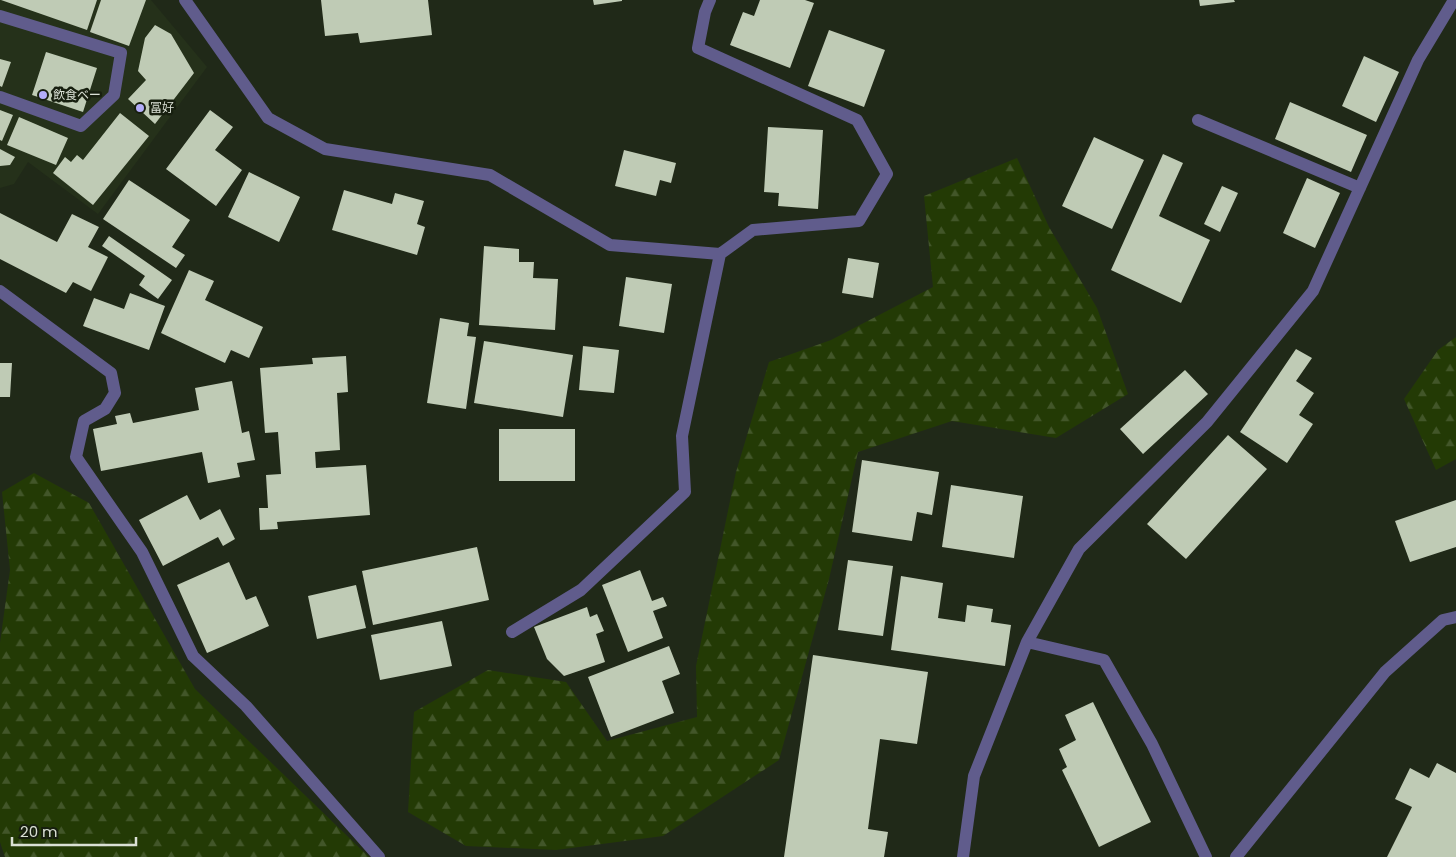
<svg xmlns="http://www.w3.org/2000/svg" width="1456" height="857" font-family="Poppins,'Noto Sans JP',sans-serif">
<defs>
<pattern id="forest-firs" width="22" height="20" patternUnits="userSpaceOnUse" patternTransform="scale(1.25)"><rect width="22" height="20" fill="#233a05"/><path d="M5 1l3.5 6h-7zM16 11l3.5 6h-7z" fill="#425629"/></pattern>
</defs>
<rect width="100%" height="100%" fill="#202918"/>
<path fill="#25311a" d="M 0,0 L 151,0 L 207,67 L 98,214 L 28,162 L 14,184 L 0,188 Z"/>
<path fill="url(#forest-firs)" d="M 1017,158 L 1049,227 L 1097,308 L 1128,394 L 1056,438 L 952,421 L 858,452 L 829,579 L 779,760 L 663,836 L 556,850 L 466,846 L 408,812 L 414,712 L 488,670 L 566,682 L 607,741 L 697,717 L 696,666 L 736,472 L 769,362 L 831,340 L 933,287 L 924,196 Z
M 1456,337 L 1456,459 L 1436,470 L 1404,399 L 1438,350 Z
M 34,473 L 89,503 L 195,689 L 369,857 L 5,857 L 0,842 L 0,643 L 10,570 L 2,492 Z"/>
<path fill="#bfcbb5" d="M 1,0 L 97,0 L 87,30 Z
M 101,0 L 146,0 L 129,46 L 90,32 Z
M 321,0 L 428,0 L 432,35 L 360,43 L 358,33 L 325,36 Z
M 593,0 L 622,0 L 622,1 L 594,5 Z
M 760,0 L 805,0 L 814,3 L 790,68 L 730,45 L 743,12 L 754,16 Z
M 1199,0 L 1234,0 L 1235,2 L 1200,6 Z
M 155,25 L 171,34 L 194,73 L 155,124 L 128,99 L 146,80 L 138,71 L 145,38 Z
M 829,30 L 885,50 L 864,107 L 808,86 Z
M 46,52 L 97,68 L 83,112 L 32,95 Z
M 1364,56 L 1399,72 L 1376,122 L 1342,106 Z
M 0,59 L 11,62 L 2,87 L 0,86 Z
M 1290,102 L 1367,135 L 1351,172 L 1275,139 Z
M 0,110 L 13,115 L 2,141 L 0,140 Z
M 210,110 L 233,127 L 215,150 L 242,170 L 216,206 L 166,169 Z
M 120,113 L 149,136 L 93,205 L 53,173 L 65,157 L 71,162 L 77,155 L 83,160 Z
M 19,117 L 68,138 L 56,165 L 7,145 Z
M 768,127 L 823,130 L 818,209 L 778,206 L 779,193 L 764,192 Z
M 1094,137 L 1144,160 L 1112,229 L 1062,206 Z
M 0,149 L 15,157 L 10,165 L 0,166 Z
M 624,150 L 676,163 L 671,183 L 660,180 L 656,196 L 615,186 Z
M 1163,154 L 1183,163 L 1159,216 L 1210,240 L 1181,303 L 1111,270 Z
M 249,172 L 300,197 L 279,242 L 228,217 Z
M 1307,178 L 1340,193 L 1315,248 L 1283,233 Z
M 129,180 L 190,220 L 172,247 L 185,255 L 176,268 L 103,219 Z
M 1222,186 L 1238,193 L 1220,232 L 1204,224 Z
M 344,190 L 392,204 L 395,193 L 424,201 L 417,224 L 425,227 L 417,255 L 332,230 Z
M 0,213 L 57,242 L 72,214 L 99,227 L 88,247 L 108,257 L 91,291 L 73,282 L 66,293 L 0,259 Z
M 109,236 L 172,280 L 158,299 L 139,285 L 145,276 L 102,246 Z
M 484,246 L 519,249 L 519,262 L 534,262 L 533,278 L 558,279 L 555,330 L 479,325 Z
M 848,258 L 879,263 L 873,298 L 842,293 Z
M 189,270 L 214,281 L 205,300 L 263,327 L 249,358 L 231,350 L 225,363 L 161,333 Z
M 626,277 L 672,284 L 664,333 L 619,326 Z
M 130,293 L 165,306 L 149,350 L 83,326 L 94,298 L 124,309 Z
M 440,318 L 469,323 L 467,336 L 476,337 L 466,409 L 427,403 Z
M 484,341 L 573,355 L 563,417 L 474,403 Z
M 583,346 L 619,350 L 614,393 L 579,390 Z
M 1296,349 L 1312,358 L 1296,381 L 1314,393 L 1299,415 L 1313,424 L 1287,463 L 1240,432 Z
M 346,356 L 348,392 L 337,393 L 340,450 L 315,452 L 316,468 L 366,465 L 370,515 L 277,522 L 278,529 L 260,530 L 259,508 L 268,508 L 266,475 L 281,474 L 278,432 L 265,433 L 260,368 L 313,364 L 312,358 Z
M 0,363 L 12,363 L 10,397 L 0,397 Z
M 1185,370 L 1208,394 L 1143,454 L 1120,429 Z
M 232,381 L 242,433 L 249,431 L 255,460 L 237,463 L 240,477 L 208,483 L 202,452 L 101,471 L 93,429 L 117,424 L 115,416 L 130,413 L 133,423 L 199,410 L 195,388 Z
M 499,429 L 575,429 L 575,481 L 499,481 Z
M 1228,435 L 1267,469 L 1186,559 L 1147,524 Z
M 862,460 L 939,472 L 932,515 L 917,512 L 912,541 L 852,532 Z
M 951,485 L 1023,496 L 1014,558 L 942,547 Z
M 187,495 L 200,520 L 220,509 L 235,539 L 223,546 L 218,537 L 163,566 L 139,520 Z
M 1456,500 L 1456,547 L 1410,562 L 1395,521 Z
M 477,547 L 489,600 L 373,625 L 362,571 Z
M 848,560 L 893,566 L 883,636 L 838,630 Z
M 229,562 L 246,600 L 256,596 L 269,626 L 207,653 L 177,585 Z
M 640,570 L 652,601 L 663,597 L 667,606 L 653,611 L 663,638 L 628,652 L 602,585 Z
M 901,576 L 943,583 L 938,618 L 965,622 L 967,605 L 993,609 L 991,622 L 1011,625 L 1005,666 L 891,650 Z
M 356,585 L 366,628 L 317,639 L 308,596 Z
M 587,607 L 590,617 L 597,614 L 604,631 L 596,634 L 605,662 L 564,676 L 547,659 L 534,627 Z
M 442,621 L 452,666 L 380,680 L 371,635 Z
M 669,646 L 680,674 L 662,681 L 674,713 L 611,737 L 588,677 Z
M 813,655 L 928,672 L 917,744 L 880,739 L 868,829 L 888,832 L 884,857 L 784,857 Z
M 1093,702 L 1151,822 L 1099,847 L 1062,770 L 1067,767 L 1059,749 L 1076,740 L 1065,715 Z
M 1437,763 L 1456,773 L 1456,857 L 1387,857 L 1412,807 L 1395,799 L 1410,768 L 1429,778 Z"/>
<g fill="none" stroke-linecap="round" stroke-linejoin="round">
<path stroke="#605c8c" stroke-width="12" d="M 185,0 L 268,118 L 325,149 L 490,175 L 610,245 L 720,254 L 682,436 L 685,492 L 581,590 L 512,632
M 710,0 L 705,12 L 698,48 L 857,120 L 887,174 L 859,221 L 753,230 L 720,254
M 0,16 L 121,53 L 114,95 L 81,126 L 0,97
M 1198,120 L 1360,188
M 0,291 L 111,373 L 115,393 L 105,409 L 84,421 L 76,457 L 142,552 L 193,656 L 246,706 L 379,857
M 1027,642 L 1079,549 L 1207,422 L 1313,291 L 1418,60 L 1454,0
M 963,857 L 974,776 L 1027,642 L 1104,660 L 1152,744 L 1206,857
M 1236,857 L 1385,672 L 1443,620 L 1456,617"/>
</g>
<g fill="#b3adf9" stroke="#171f0f" stroke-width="2">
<circle cx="43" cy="95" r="5"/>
<circle cx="140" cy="108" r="5"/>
</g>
<g text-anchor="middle" stroke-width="5" stroke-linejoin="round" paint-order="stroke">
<g font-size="12" fill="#dae0d5" stroke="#171f0f" text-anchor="start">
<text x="53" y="99">飲食ベー</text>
<text x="150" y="112">冨好</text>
</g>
</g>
<path d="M12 837v8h124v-8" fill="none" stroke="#dae0d5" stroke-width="2.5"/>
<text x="20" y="837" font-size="15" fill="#dae0d5" stroke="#171f0f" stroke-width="4" paint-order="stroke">20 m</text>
</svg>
